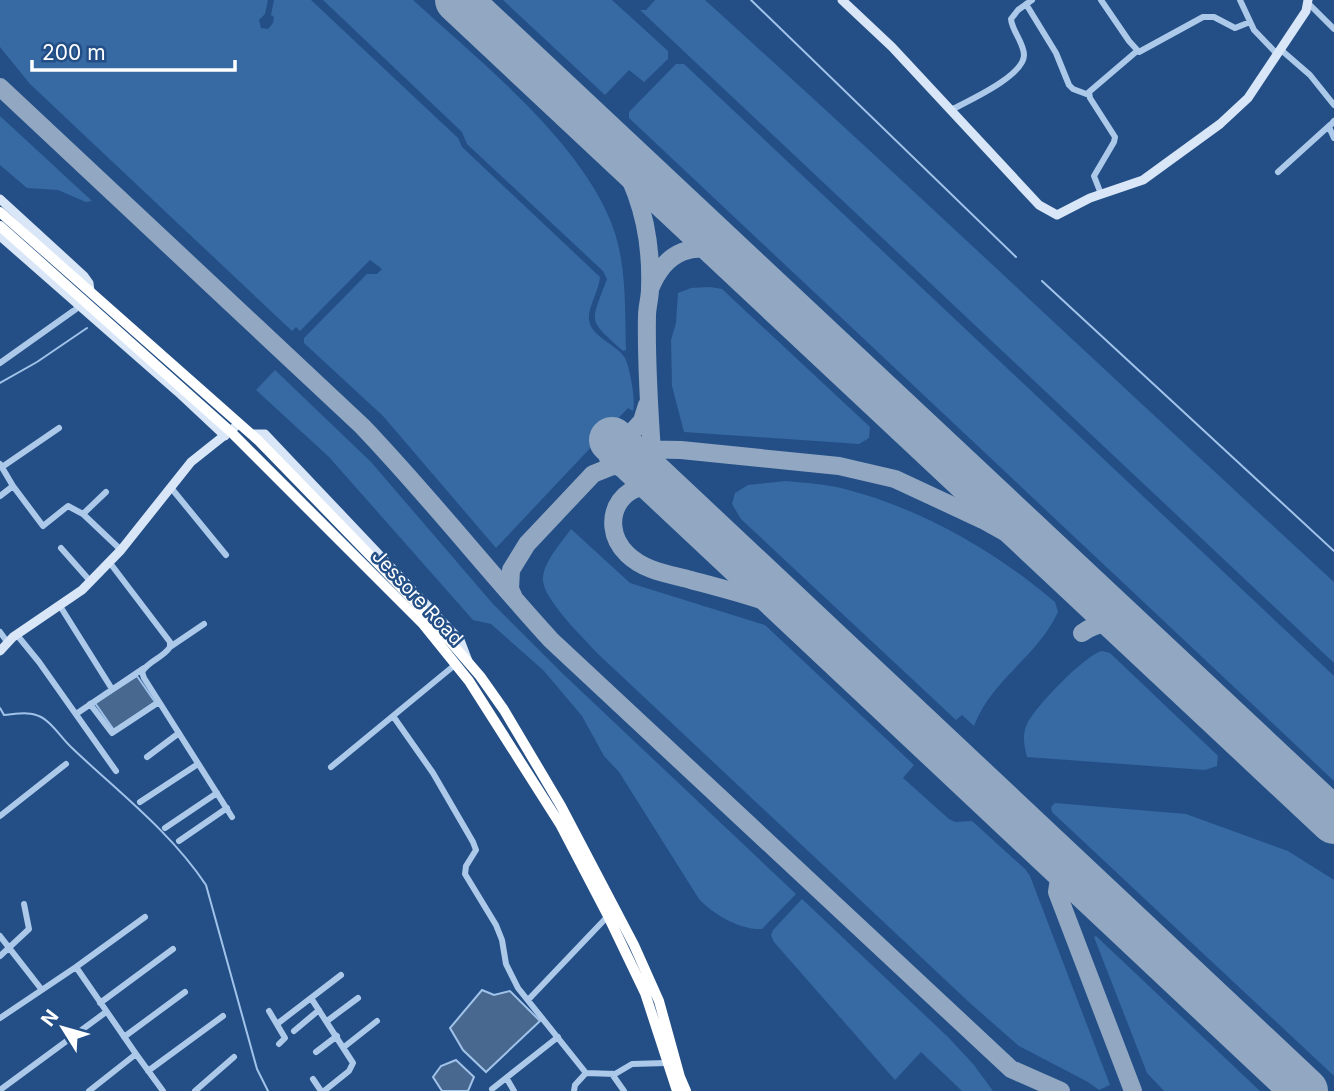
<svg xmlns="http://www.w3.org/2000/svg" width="1334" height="1091" font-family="Inter,sans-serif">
<rect width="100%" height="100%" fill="#234f86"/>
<path fill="#3769a3" d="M 0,0 L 268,0 L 265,14 L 259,20 L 261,28 L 268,29 L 273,23 L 274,17 L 271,15 L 274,0 L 311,0 L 458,138 L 462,147 L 600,277 C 599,291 588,307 589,319 C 590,337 617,344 625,358 C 630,368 636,401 633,411 L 628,408 L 496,548 L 383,416 L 304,343 L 304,338 L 367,274 L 377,274 L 382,269 L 370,260 L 300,331 L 296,327 L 292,331 L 30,84 L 0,47 Z
M 323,0 L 413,0 C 482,64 608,161 621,259 C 626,288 625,320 626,350 L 623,351 C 587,318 590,325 607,279 L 603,271 L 467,144 L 462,132 Z
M 503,0 L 612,0 L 668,51 L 668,59 L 644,82 L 629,70 L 605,95 Z
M 655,0 L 705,0 C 917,192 1124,389 1334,582 L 1334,663 L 640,10 L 646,10 Z
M 676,64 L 684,64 L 1334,676 L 1334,781 L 629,118 L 629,112 Z
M 0,116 L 92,201 L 86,202 L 58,190 L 27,188 L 0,165 Z
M 710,287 L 722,289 L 870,427 L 869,438 L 859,444 L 684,432 L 672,386 L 671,340 L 676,323 L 678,293 L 691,288 Z
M 275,370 L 371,462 L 493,604 L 562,673 L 796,894 L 762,929 C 740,930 714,915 699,899 L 619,772 L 604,756 L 582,716 L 544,671 L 491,624 L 473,620 L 329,457 L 256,390 Z
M 786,481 C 806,483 826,484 845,489 C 922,509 995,551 1055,602 L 1058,612 C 1038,656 991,680 974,726 L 962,715 L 956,720 L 741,519 L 732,504 L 735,493 L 748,485 Z
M 571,529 L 630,583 L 765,625 L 914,765 L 903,778 L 949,819 L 955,822 L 972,821 L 1025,869 L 1030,876 L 1110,1085 L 1099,1090 L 1088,1082 L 1019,1046 L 971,1004 L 596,652 C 583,637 540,597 543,577 C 545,560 562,542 571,529 Z
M 1102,651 L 1110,653 L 1214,752 L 1218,756 L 1217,766 L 1205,770 L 1027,757 C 1024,745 1022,735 1027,724 C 1035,707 1085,655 1102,651 Z
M 1055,803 L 1186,814 L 1288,851 L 1334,880 L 1334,1076 L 1052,812 L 1051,807 Z
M 802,899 L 948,1037 L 974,1065 L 993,1091 L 962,1091 L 921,1052 L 895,1080 L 774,942 L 771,935 L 773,930 Z
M 1096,936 L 1260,1091 L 1164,1091 L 1147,1073 L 1094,937 Z"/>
<path fill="#48688f" stroke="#a1c3ea" stroke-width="2" d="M 137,676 L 155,702 L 114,730 L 95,703 Z
M 482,990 L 494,995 L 510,991 L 540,1021 L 486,1072 L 463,1050 L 450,1028 Z
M 456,1060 L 474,1077 L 468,1091 L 442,1091 L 433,1077 L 441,1066 Z"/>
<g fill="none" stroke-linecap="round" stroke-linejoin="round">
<path stroke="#a1c3ea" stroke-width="2" d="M 751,0 L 1016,257
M 1042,281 L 1334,551
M 0,383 L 37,362 L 87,328
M 0,708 L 4,715 C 17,714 30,711 41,717 C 52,722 61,738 71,747 C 117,791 170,831 206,885 L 257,1069 L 268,1091"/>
<path stroke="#91a7c2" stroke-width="18" d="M 0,87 L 362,426 C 428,495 487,570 551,640 L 1011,1069 L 1061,1091
M 608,141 C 640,185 652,235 650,289 C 650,298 647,307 647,316 C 646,361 649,407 652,452 L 655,466 L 676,498
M 650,289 C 665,251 694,239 732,256
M 613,453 L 642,421 L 647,405
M 608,458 L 627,449 L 681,450 L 839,466 L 895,479 L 983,520 L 1028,545 L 1075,578
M 673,496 C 627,465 593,521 627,554 C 644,571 669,574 691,580 C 724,589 758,597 789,610 C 800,615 810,626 819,633
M 514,598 L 510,589 L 511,570 L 527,544 L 593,474 L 613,466 L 636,468 L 664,487
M 1082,633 C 1100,620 1113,622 1132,631
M 1096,894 C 1082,885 1073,874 1058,885 L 1057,892 L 1133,1091"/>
<path stroke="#91a7c2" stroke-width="46" d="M 458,0 L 1334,821
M 612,440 L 1305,1091"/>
<path stroke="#adc9e9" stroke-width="6" d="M 1101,0 L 1129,41 L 1139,52 L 1203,17 L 1214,17 L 1235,28 L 1250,22
M 1240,0 L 1254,30 L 1277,54
M 1308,3 L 1334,29
M 1026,4 L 1056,53 L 1069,85 L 1073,89 L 1089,95
M 1280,49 L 1310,75 L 1334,105
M 951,110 C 968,101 1024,76 1024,55 C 1024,43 1012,31 1011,19 L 1018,10 L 1032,0
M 1334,121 L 1329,127 L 1334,138
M 1278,172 L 1330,125
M 1101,194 L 1094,176 L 1114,142 L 1115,137 L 1090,98 L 1089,92 L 1137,51
M 0,363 L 76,309 L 78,303
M 0,464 L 13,486 L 43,526 L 68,506 L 83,514
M 2,467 L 59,428
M 172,489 L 226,555
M 106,492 L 83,514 L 121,550
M 0,496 L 13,486
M 61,548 L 91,582
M 110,563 L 170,642 L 170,647 C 163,658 148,661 142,672 L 144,678 L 232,817
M 60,606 L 112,689
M 0,632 L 8,643
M 17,635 L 39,662 L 116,771
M 170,647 L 204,624
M 90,704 L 112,733 L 159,702
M 76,714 L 144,668
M 393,716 L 433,773 L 473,842 L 476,850 L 466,866 L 465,874 L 496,925 L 502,940 L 506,964 L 518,988 L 586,1073 L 615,1074 L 632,1064 L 666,1063
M 147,757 L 179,733
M 331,767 L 456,664
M 140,802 L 198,764
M 0,816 L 66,764
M 165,828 L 217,793
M 179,841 L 227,808
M 0,936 L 42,990
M 0,956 L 29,929 L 24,904
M 76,967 L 136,1054 L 89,1091
M 311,998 L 353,1063 L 349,1071 L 324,1091
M 528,1000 L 608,916
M 100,1003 L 173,949
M 269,1011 L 285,1038 L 279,1044
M 0,1018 L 76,967 L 145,917
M 327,1021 L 358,998
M 277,1024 L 341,975
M 294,1031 L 319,1010
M 124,1037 L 185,992
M 344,1047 L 377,1021
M 316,1052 L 337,1036
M 136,1054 L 163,1091
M 148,1071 L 223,1016
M 612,1074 L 624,1091
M 313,1079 L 321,1091
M 507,1079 L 514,1091
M 492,1089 L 558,1037
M 0,1090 L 106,1012
M 195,1091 L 234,1057
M 574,1091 L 575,1085 L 586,1073"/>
<path stroke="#d8e6f7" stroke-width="9" d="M 842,0 L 892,47 L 1039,205 L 1057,215 L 1090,198 L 1143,180 L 1220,124 L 1248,98 L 1306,11 L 1308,0
M 0,199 L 84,276 L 89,283 L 90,291
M 0,236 L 178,392 L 225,436
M 252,434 L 265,434 L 460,640 L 468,661
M 0,651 L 13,637 L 82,590 L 121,550 L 191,462 L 235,427"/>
<path stroke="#fff" stroke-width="10" d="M 0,212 L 259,441 L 423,610 L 480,676 L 504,710 L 561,806 L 634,945 L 659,1001 L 680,1077 L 686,1091
M 0,226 L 231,432 L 423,624 L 469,681 L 560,824 L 608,916 L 645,993 L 677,1091"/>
</g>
<g text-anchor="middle" stroke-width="5" stroke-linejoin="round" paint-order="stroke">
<g font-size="19" fill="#fff" stroke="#234f86">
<text transform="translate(418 597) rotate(47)" y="7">Jessore Road</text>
</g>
</g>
<g transform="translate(63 1028) rotate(307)" stroke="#234f86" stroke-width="5" paint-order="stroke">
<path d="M0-5L12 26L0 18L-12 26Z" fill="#ffffff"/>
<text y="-10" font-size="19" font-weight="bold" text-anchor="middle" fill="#ffffff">N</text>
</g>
<path d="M32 60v10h203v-10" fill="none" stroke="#ffffff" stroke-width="3.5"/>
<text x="42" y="60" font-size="21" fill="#ffffff" stroke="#234f86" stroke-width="5" paint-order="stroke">200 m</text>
</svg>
